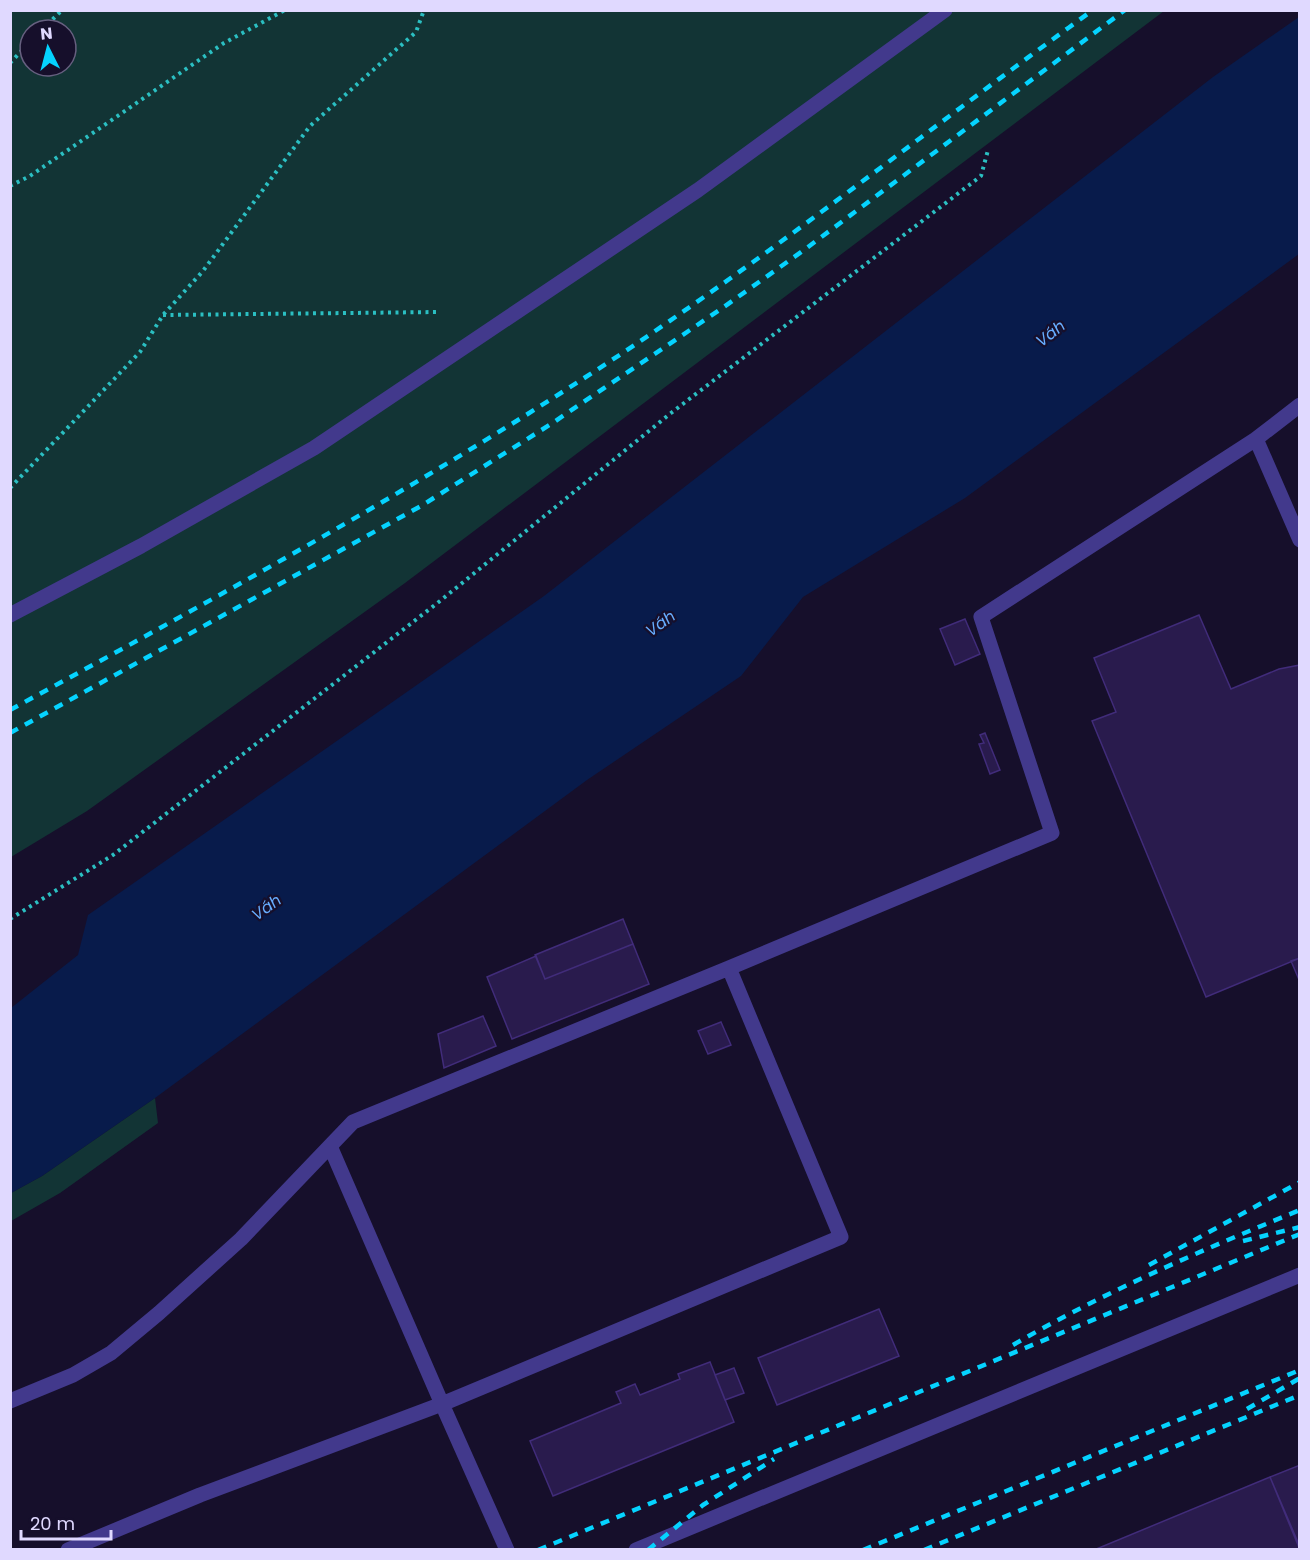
<svg xmlns="http://www.w3.org/2000/svg" width="1310" height="1560" font-family="Poppins,sans-serif">
<rect width="100%" height="100%" fill="#160f2b"/>
<path fill="#123435" fill-rule="evenodd" d="M 10,11 L 1164,11 L 405,583 L 87,811 L 11,857 ZM 30,30 L 66,30 L 66,66 L 30,66 Z
M 155,1098 L 158,1123 L 60,1193 L 11,1221 L 11,1193 L 42,1176 Z"/>
<path fill="#081b4b" d="M 1299,17 L 1299,254 L 965,498 L 803,597 L 741,676 L 587,780 L 155,1098 L 42,1176 L 11,1193 L 11,1008 L 78,955 L 88,915 L 544,596 L 1213,77 Z"/>
<path fill="#291b4d" stroke="#412c7a" stroke-width="1.5" d="M 1199,615 L 1231,689 L 1279,669 L 1300,665 L 1300,958 L 1206,997 L 1092,721 L 1116,712 L 1094,658 Z
M 965,619 L 980,654 L 955,665 L 940,629 Z
M 985,733 L 1000,770 L 990,774 L 979,744 L 984,743 L 980,735 Z
M 623,919 L 633,944 L 545,979 L 535,955 Z
M 633,944 L 649,984 L 512,1039 L 487,977 L 536,956 L 545,979 Z
M 1300,958 L 1300,982 L 1291,961 Z
M 483,1016 L 496,1046 L 444,1068 L 438,1034 Z
M 721,1022 L 731,1045 L 708,1054 L 698,1031 Z
M 879,1309 L 899,1356 L 777,1405 L 758,1358 Z
M 710,1362 L 734,1422 L 553,1496 L 530,1441 L 621,1403 L 616,1392 L 635,1384 L 640,1395 L 680,1379 L 678,1374 Z
M 734,1368 L 744,1393 L 725,1400 L 715,1375 Z
M 1300,1465 L 1300,1547 L 1270,1477 Z
M 1270,1477 L 1300,1550 L 1094,1550 Z"/>
<g fill="none" stroke-linecap="round" stroke-linejoin="round">
<path stroke="#2bbfc2" stroke-width="4" stroke-dasharray="3 4.5" stroke-linecap="butt" d="M 42,30 L 62,10
M 10,63 L 30,42
M 10,186 L 30,176 L 224,43 L 285,10
M 163,315 L 439,312
M 10,488 L 140,352 L 163,315 L 203,271 L 310,126 L 416,32 L 424,10
M 10,919 L 113,855 L 440,601 L 671,413 L 981,176 L 988,150"/>
<path stroke="#42398c" stroke-width="15" d="M 1300,405 L 1256,439 L 1300,540
M 10,615 L 141,546 L 314,448 L 698,190 L 945,10
M 10,1401 L 73,1375 L 111,1353 L 159,1313 L 241,1239 L 330,1146
M 68,1550 L 200,1495 L 442,1404 L 330,1146 L 353,1122 L 729,968
M 507,1550 L 442,1404 L 841,1237 L 729,968 L 1052,833 L 981,617 L 1256,439
M 636,1550 L 1300,1275"/>
<path stroke="#05d3ff" stroke-width="4.5" stroke-dasharray="9 8" stroke-linecap="butt" d="M 10,710 C 218,597 424,484 621,354 C 783,246 935,124 1093,10
M 10,733 L 421,506 L 551,424 L 721,309 L 804,250 L 1125,10
M 1243,1241 L 1300,1227
M 1149,1265 L 1300,1182
M 1013,1345 C 1106,1291 1200,1251 1300,1210
M 1247,1409 L 1300,1378
M 538,1550 L 1300,1234
M 648,1550 L 703,1505 L 774,1459
M 863,1550 L 1300,1370
M 924,1550 L 1300,1395"/>
</g>
<g text-anchor="middle" stroke-width="4.5" stroke-linejoin="round" paint-order="stroke">
<g font-size="16" font-style="italic" fill="#67adff" stroke="#160f2b">
<text transform="translate(1050 333) rotate(-38)" y="6">Váh</text>
<text transform="translate(660 623) rotate(-36)" y="6">Váh</text>
<text transform="translate(266 907) rotate(-36)" y="6">Váh</text>
</g>
</g>
<rect width="1310" height="1560" fill="none" stroke="#e0d9ff" stroke-width="24"/>
<g transform="translate(48 48) rotate(354)"><circle r="28" fill="#160f2b" stroke="#676080" stroke-width="1.5"/>
<path d="M0-4.5L10 22L0 15L-10 22Z" fill="#05d3ff"/>
<text y="-9" font-size="16" font-weight="bold" text-anchor="middle" fill="#e0d9ff">N</text>
</g>
<path d="M21 1530v9h90v-9" fill="none" stroke="#e0d9ff" stroke-width="3"/>
<text x="30" y="1530" font-size="18" fill="#e0d9ff" stroke="#160f2b" stroke-width="4.5" paint-order="stroke">20 m</text>
</svg>
